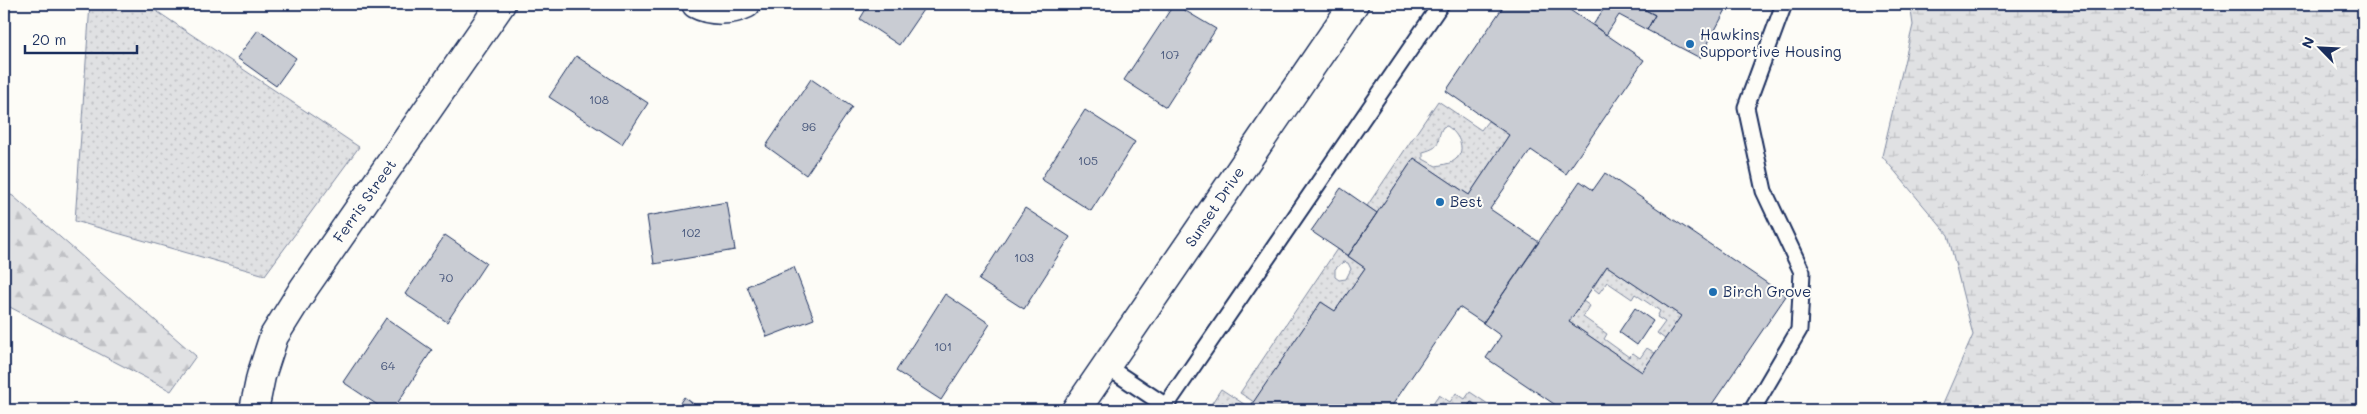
<svg xmlns="http://www.w3.org/2000/svg" width="2367" height="414" font-family="Mali,sans-serif">
<defs>
<pattern id="grass-dots" width="8" height="8" patternUnits="userSpaceOnUse" patternTransform="scale(1.25)"><rect width="8" height="8" fill="#e0e1e3"/><path d="M2 2h.1M6 6h.1" fill="none" stroke="#c0c1c5" stroke-width="1.8" stroke-linecap="round"/></pattern>
<pattern id="forest-firs" width="22" height="20" patternUnits="userSpaceOnUse" patternTransform="scale(1.25)"><rect width="22" height="20" fill="#e0e1e3"/><path d="M5 1l3.5 6h-7zM16 11l3.5 6h-7z" fill="#c0c1c5"/></pattern>
<pattern id="wetland-marsh" width="20" height="14" patternUnits="userSpaceOnUse" patternTransform="scale(1.25)"><rect width="20" height="14" fill="#e0e1e3"/><path d="M1 5h8M5 5V1M11 12h8M15 12V8" fill="none" stroke="#c0c1c5"/></pattern>
</defs>
<rect width="100%" height="100%" fill="#fdfcf7"/>
<filter id="ink" filterUnits="userSpaceOnUse"><feTurbulence type="fractalNoise" baseFrequency=".02" numOctaves="2"/><feDisplacementMap in="SourceGraphic" scale="10" xChannelSelector="R" yChannelSelector="G"/><feConvolveMatrix kernelMatrix="1 2 1 2 8 2 1 2 1" color-interpolation-filters="sRGB"/></filter>
<g filter="url(#ink)">
<path fill="url(#grass-dots)" stroke="#7e88a0" fill-rule="evenodd" d="M 90,4 L 146,4 L 359,147 L 265,275 L 75,221 Z
M 1438,101 L 1481,130 L 1488,121 L 1509,135 L 1469,195 L 1414,158 L 1377,213 L 1367,206 ZM 1447,126 C 1459,134 1469,152 1452,162 C 1448,164 1441,165 1436,166 L 1423,159 L 1423,152 C 1445,146 1434,142 1443,127 Z
M 1337,249 L 1365,268 L 1335,311 L 1321,302 L 1254,402 L 1240,393 ZM 1343,262 L 1348,263 L 1351,269 L 1346,279 L 1339,280 L 1335,277 L 1335,269 Z
M 1607,266 L 1681,316 L 1665,339 L 1657,333 L 1665,322 L 1657,317 L 1660,311 L 1635,294 L 1632,299 L 1607,282 L 1599,293 L 1593,288 Z
M 1583,301 L 1590,306 L 1583,317 L 1607,334 L 1604,339 L 1629,357 L 1633,353 L 1640,358 L 1647,348 L 1655,353 L 1642,372 L 1569,322 Z
M 1221,389 L 1250,408 L 1248,410 L 1208,409 Z
M 1470,392 L 1497,410 L 1483,410 L 1471,402 L 1465,410 L 1447,410 L 1438,404 L 1434,410 L 1429,410 L 1439,395 L 1450,402 L 1456,393 L 1465,399 Z"/>
<path fill="url(#forest-firs)" stroke="#7e88a0" d="M 4,192 L 13,196 L 196,356 L 171,391 L 4,304 Z"/>
<path fill="url(#wetland-marsh)" stroke="#7e88a0" d="M 1910,4 L 2363,4 L 2363,410 L 1940,410 L 1973,335 L 1948,235 L 1882,156 L 1913,25 Z"/>
<path fill="#c9ccd3" stroke="#1b2f5e" fill-rule="evenodd" d="M 869,4 L 927,4 L 899,45 L 860,19 Z
M 1174,4 L 1216,29 L 1166,107 L 1124,80 Z
M 1505,4 L 1561,4 L 1644,60 L 1566,174 L 1531,150 L 1490,209 L 1539,242 L 1483,323 L 1459,307 L 1389,410 L 1248,410 L 1321,302 L 1335,311 L 1365,268 L 1348,256 L 1414,158 L 1469,195 L 1509,135 L 1446,91 Z
M 1607,4 L 1634,4 L 1655,15 L 1647,30 L 1619,15 L 1606,35 L 1593,25 Z
M 1634,4 L 1729,4 L 1700,58 L 1647,30 L 1655,15 Z
M 258,30 L 296,58 L 276,86 L 237,58 Z
M 576,56 L 648,103 L 622,144 L 549,97 Z
M 811,79 L 852,107 L 806,175 L 766,146 Z
M 1085,110 L 1135,142 L 1091,211 L 1041,179 Z
M 1605,173 L 1786,296 L 1708,410 L 1563,410 L 1486,358 L 1501,336 L 1483,323 L 1580,181 L 1593,190 ZM 1607,266 L 1681,316 L 1642,372 L 1569,322 Z
M 1341,188 L 1377,213 L 1348,256 L 1311,231 Z
M 727,202 L 735,250 L 654,264 L 647,216 Z
M 1025,208 L 1070,237 L 1024,309 L 979,280 Z
M 445,235 L 486,263 L 447,322 L 405,294 Z
M 794,267 L 814,319 L 767,337 L 747,286 Z
M 945,294 L 990,324 L 941,400 L 896,371 Z
M 1635,308 L 1653,321 L 1637,345 L 1619,332 Z
M 386,318 L 432,350 L 393,410 L 385,410 L 343,382 Z
M 684,397 L 702,410 L 675,410 Z
M 1471,402 L 1483,410 L 1465,410 Z
M 1438,404 L 1447,410 L 1434,410 Z"/>
<g fill="none" stroke-linecap="round" stroke-linejoin="round">
<g stroke="#1b2f5e" stroke-width="19">
<path id="service" d="M 1106,366 L 1166,406
M 1163,410 L 1441,4
M 1752,410 L 1799,330 L 1802,272 L 1764,191 L 1746,107 L 1784,4"/>
</g>
<g stroke="#1b2f5e" stroke-width="31">
<path id="minor" d="M 696,4 C 711,12 732,11 746,4
M 254,410 L 261,376 L 274,336 L 304,288 L 501,4"/>
</g>
<g stroke="#1b2f5e" stroke-width="31">
<path id="tertiary" d="M 1076,410 L 1354,4"/>
</g>
<use href="#service" stroke="#fdfcf7" stroke-width="15"/>
<use href="#minor" stroke="#fdfcf7" stroke-width="28"/>
<use href="#tertiary" stroke="#fdfcf7" stroke-width="28"/>
</g>
</g>
<g fill="#1f6fb2" stroke="#fdfcf7" stroke-width="2">
<circle cx="1690" cy="44" r="5"/>
<circle cx="1440" cy="202" r="5"/>
<circle cx="1713" cy="292" r="5"/>
</g>
<g text-anchor="middle" stroke-width="4" stroke-linejoin="round" paint-order="stroke">
<g font-size="12" fill="#46567b">
<text x="1170" y="59">107</text>
<text x="599" y="104">108</text>
<text x="809" y="131">96</text>
<text x="1088" y="165">105</text>
<text x="691" y="237">102</text>
<text x="1024" y="262">103</text>
<text x="446" y="282">70</text>
<text x="943" y="351">101</text>
<text x="388" y="370">64</text>
</g>
<g font-size="15" fill="#1b2f5e" stroke="#fdfcf7" text-anchor="start">
<text x="1700" y="40">Hawkins<tspan x="1700" dy="17">Supportive Housing</tspan></text>
<text x="1450" y="207">Best</text>
<text x="1723" y="297">Birch Grove</text>
</g>
<g font-size="15" fill="#1b2f5e" stroke="#fdfcf7">
<text transform="translate(365 201) rotate(-55)" y="5">Ferris Street</text>
<text transform="translate(1215 207) rotate(-56)" y="5">Sunset Drive</text>
</g>
</g>
<rect width="2367" height="414" fill="none" stroke="#fdfcf7" stroke-width="20"/>
<rect x="10" y="10" width="2347" height="394" fill="none" stroke="#1b2f5e" stroke-width="2" filter="url(#ink)"/>
<g transform="translate(2320 48) rotate(294)" stroke="#fdfcf7" stroke-width="4" paint-order="stroke">
<path d="M0-4L9 19L0 12L-9 19Z" fill="#1b2f5e"/>
<text y="-8" font-size="14" font-weight="bold" text-anchor="middle" fill="#1b2f5e">N</text>
</g>
<path d="M25 45v8h112v-8" fill="none" stroke="#1b2f5e" stroke-width="2.5"/>
<text x="32" y="45" font-size="15" fill="#1b2f5e" stroke="#fdfcf7" stroke-width="4" paint-order="stroke">20 m</text>
</svg>
